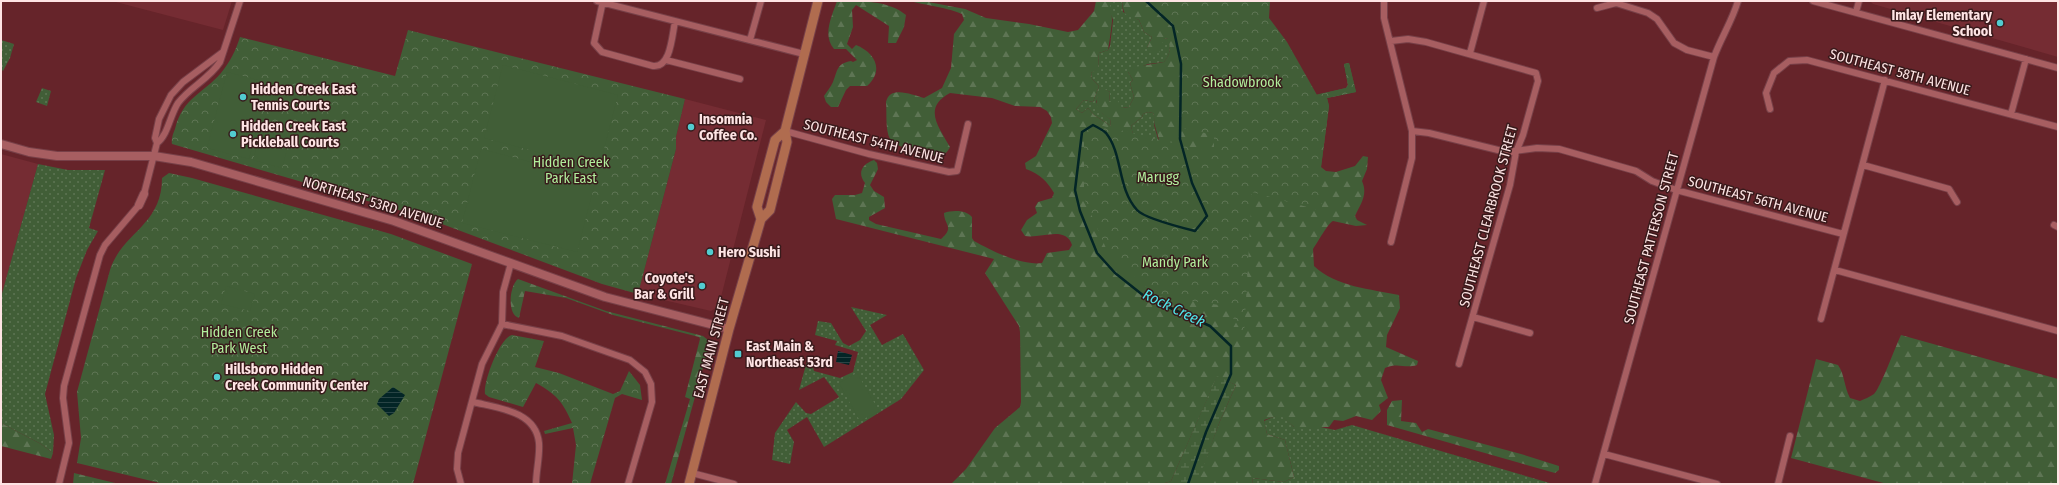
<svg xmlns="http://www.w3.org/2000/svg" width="2059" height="485" font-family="'Fira Sans Condensed',sans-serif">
<defs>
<pattern id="grass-dots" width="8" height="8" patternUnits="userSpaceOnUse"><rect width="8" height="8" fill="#415e37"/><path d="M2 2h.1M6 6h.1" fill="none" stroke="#5e7554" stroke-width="1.8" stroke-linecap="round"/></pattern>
<pattern id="forest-firs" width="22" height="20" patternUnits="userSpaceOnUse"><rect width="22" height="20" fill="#415e37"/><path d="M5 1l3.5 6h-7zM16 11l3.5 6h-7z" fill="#5e7554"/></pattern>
<pattern id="wetland-marsh" width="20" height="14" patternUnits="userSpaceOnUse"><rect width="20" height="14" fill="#415e37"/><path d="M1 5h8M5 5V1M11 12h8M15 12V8" fill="none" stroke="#5e7554"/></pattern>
<pattern id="park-crowns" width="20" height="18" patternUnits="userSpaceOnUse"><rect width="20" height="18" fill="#415e37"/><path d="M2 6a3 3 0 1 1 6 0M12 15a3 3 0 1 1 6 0" fill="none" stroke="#5e7554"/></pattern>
<pattern id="water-rules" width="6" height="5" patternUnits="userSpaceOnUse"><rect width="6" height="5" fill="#032526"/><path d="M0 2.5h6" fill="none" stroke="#294445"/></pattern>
</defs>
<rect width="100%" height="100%" fill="#66242a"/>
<path fill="#752c33" d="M 112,1 L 232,1 L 223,30 Z
M 1870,1 L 2058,1 L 2058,57 L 1873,4 Z
M 685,99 L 766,120 L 720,301 L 717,307 L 711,311 L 638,294 L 676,149 L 676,137 Z
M 1,154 L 38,164 L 1,297 Z"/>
<path fill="url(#grass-dots)" d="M 1109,1 L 1122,1 L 1123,12 L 1139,20 L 1144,32 L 1152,37 L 1147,48 L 1164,38 L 1169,39 C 1171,48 1170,55 1164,62 L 1148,64 L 1128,72 L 1133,80 L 1130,83 L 1134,97 L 1129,107 L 1122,108 L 1109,102 L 1110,92 L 1101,88 L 1096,102 L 1102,113 L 1110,119 L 1111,126 L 1094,115 L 1088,108 L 1082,113 L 1076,109 L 1084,100 L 1093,102 L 1099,86 L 1092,79 L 1091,73 L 1098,68 L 1099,53 L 1108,50 L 1110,46 L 1113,20 L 1110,12 Z
M 1,40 L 14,44 L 10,58 L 3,71 L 1,69 Z
M 42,88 L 51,91 L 47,106 L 36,102 Z
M 1148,112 L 1153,113 L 1155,117 L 1154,125 L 1161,149 L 1146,191 L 1131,126 L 1142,117 L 1143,114 Z
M 38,164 L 68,170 L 105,170 L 89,228 L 98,231 L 87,250 L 76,278 L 45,394 L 54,435 L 53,453 L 41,444 L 1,423 L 1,297 Z
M 851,307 L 887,315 L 870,325 L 882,345 L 903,334 L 924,370 L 901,399 L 824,447 L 807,417 L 787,430 L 794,442 L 790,464 L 772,460 L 775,433 L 796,402 L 806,413 L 811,414 L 839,397 L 824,377 L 799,390 L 807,361 L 812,363 L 814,371 L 840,378 L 853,372 L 858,352 L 835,345 L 837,341 L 815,335 L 818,321 L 831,323 L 843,343 L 849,346 L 860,340 L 866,331 Z
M 1280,414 L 1294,427 L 1316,426 L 1335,430 L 1352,425 L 1553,484 L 1252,484 L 1253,478 L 1284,482 L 1294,477 L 1285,440 L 1267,434 L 1264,421 Z"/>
<path fill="url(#forest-firs)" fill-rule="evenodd" d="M 837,1 C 861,1 888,0 906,15 L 904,27 L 896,43 L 888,43 L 889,26 L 856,5 L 852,10 L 853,27 L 847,44 L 852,49 L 856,45 C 876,53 884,71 867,86 L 850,86 L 846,90 L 838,107 L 831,107 L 826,102 L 824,96 C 827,91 831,87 833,82 C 838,70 836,64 851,61 L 853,62 L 857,60 L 846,49 L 834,49 C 822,35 832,16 837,1 Z
M 910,1 L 923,1 L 965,9 L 986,18 L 1029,24 L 1068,32 L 1078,30 L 1094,11 L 1096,1 L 1110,1 C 1110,8 1112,14 1112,20 C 1112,23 1109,47 1108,50 L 1099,53 L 1098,69 L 1091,73 L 1092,79 L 1099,86 L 1093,102 L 1084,100 L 1076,109 L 1082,113 L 1088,108 L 1094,115 L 1111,126 L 1110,119 C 1094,109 1094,104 1101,87 L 1110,92 L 1109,102 L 1118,101 L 1122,108 L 1129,107 L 1134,97 L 1130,83 L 1133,80 L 1128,72 L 1129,68 L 1164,62 C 1170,55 1171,48 1168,39 L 1164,38 L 1160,52 C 1154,54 1151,53 1147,48 L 1152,37 L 1144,32 L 1139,20 C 1126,14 1124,18 1122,1 L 1229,1 L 1238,112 L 1346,88 L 1348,85 L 1344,64 L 1349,63 L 1356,92 L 1327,98 L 1329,106 L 1321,167 L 1326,171 L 1336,172 L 1355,166 L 1363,156 L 1368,157 L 1367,169 L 1362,181 C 1368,195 1361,203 1355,216 L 1357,220 L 1367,225 L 1356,226 L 1333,221 C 1328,223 1318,242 1313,249 L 1314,266 C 1336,287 1371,289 1399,295 L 1400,308 L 1387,335 L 1386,347 L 1418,361 L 1417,365 C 1404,369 1399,362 1385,368 L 1381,380 L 1388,398 L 1379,405 L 1381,411 L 1372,420 L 1356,416 L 1343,421 L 1334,420 L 1329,427 L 1294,427 L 1280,415 L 1264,420 L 1267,434 L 1285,440 L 1294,477 L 1284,482 L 1253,478 L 1252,484 L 1196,484 L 1220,421 L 1236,385 L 1217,377 L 1171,481 L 1162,484 L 951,484 L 966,469 L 995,428 L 1020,407 L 1021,402 L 1020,332 L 1019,326 L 985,273 L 994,259 L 836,219 L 832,199 L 835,195 L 855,195 L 862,193 L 865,183 C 857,173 862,164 874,160 L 877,163 L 878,169 L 870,185 L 874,191 L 884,197 L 885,208 L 869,217 L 869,220 L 876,224 L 941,239 C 955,227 944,225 944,213 C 953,210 966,210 972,217 L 972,238 L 974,241 C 992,251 1022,266 1042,263 L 1047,253 L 1069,250 L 1072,245 C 1066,225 1040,239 1025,236 L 1021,230 L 1027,220 L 1037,213 L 1035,207 L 1038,202 L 1052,198 L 1054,193 C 1047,181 1040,174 1026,169 L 1025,163 L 1036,156 L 1052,123 L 1051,117 L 1047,111 L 1040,107 L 1015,106 L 992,98 L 950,93 C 922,108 939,127 950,147 C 948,151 946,154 941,155 C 932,159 895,147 890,139 C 885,130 887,112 886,102 C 890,85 912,95 924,98 L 942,88 L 951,68 L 954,34 L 964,20 L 962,14 C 950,8 924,5 910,1 ZM 1148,112 L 1153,113 C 1156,118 1153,121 1155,126 C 1157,134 1160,141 1161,149 L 1139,157 L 1131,126 L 1142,117 L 1143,114 Z
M 518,279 L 606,311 L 703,336 L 708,340 L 709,346 L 671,484 L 665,484 L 690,399 L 685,397 L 700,339 L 699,337 L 613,315 L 566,298 L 525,291 L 519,318 C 507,315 509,286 518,279 Z
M 1901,335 L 2058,379 L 2058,484 L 1887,484 L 1791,458 L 1816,359 L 1838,365 C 1845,375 1844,387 1850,398 L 1860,401 C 1864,399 1870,397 1874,394 C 1880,389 1896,345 1901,335 Z
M 1402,400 L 1401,421 L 1416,423 L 1422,432 L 1428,429 L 1521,454 L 1559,466 L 1559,470 L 1555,473 L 1387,425 L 1387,410 L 1392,401 Z
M 1,423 L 41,444 L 53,453 L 51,459 L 1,446 Z
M 74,473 L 115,483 L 115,484 L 73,484 Z"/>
<path fill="url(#wetland-marsh)" d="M 1217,376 L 1236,385 L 1220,421 L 1198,481 L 1196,484 L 1162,484 L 1171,481 Z"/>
<path fill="url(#park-crowns)" d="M 1148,1 L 1270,1 L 1269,18 L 1287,42 L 1317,95 L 1346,88 L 1348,85 L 1344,64 L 1349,63 L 1356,92 L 1327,98 L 1329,106 L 1321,167 L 1322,211 L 1252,192 L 1244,336 L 1226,306 L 1157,296 L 1109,255 L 1084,198 L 1084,131 L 1103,126 L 1210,152 L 1214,147 L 1214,135 L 1182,128 L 1180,83 L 1183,75 C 1181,65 1179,33 1175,26 C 1169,16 1156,9 1148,1 Z
M 408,30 L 685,99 L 676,137 L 676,149 L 638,294 L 602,284 L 426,218 L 172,144 C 171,139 173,134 175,129 C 183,97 203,94 221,73 C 230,62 236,50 240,37 L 395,76 Z
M 169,173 L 192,178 L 391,234 L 472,264 L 413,484 L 164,484 L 77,463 L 81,438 L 77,392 L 110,270 C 122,232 162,226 162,178 Z
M 512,335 L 544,341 L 535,367 L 559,373 L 613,394 L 620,391 L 629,371 L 640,385 L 642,400 L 622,394 L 615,398 L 590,484 L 572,484 L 576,445 L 573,428 L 545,434 L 544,431 L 572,423 C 563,402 556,394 536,383 L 523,407 L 489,397 L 485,394 C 483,382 500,337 512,335 Z"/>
<path fill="#415e37" d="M 503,65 L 618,95 L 599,168 L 484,138 Z
M 227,72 L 269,83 L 249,159 L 207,148 Z
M 263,123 L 292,131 L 287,149 L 258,141 Z
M 258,143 L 287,150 L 282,168 L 253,160 Z
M 481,149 L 596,179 L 577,252 L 462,223 Z
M 226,286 L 255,294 L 250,311 L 221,304 Z
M 857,373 L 879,411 L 860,421 L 839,383 Z"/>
<path fill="url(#water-rules)" d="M 838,351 L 852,355 L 849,365 L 836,362 Z
M 393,387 L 405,395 L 394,413 L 389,416 L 377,404 L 379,399 Z"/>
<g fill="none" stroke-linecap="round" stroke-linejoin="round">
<path stroke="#032526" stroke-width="2.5" d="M 1146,1 L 1173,26 L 1181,64 L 1180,139 L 1192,183 L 1207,216 L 1195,231 C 1183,228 1144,218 1137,210 C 1117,188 1123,154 1106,133 C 1103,130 1097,127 1093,125 L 1082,132 L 1075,190 L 1080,211 L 1097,253 L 1115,273 L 1144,296 L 1210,326 L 1231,346 L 1231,374 L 1206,432 L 1188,484"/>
<g stroke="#774048" stroke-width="8">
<path id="minor" d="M 597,1 L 804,54
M 603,1 L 594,43 L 602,52 L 653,66 C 671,68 672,35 675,22
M 1384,1 L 1384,18 L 1412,131 L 1412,158 L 1391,242
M 1813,1 L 2058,68
M 1597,8 L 1616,3 L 1648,13 L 1657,19 L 1674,43 L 1687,50 L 1714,57
M 1856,12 L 1859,1
M 750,40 L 761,1
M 1391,41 L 1408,39 L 1426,42 L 1536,73 L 1538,81 L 1523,135 L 1516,152 L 1510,185 L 1459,364
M 1470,53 L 1484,1
M 666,60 L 740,79
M 1770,109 L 1766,93 L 1774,73 L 1789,61 L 1807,60 L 2058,127
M 2011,114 L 2026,59
M 785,131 L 869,154 L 949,172 L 957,171 L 968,124
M 1412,131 L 1429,133 L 1506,152 L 1537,148 L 1559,149 L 1636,171 L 1652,181 L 1676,190 L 1843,234
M 157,143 C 168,135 170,115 178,103 C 190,87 209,79 220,62 L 240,1
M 1863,165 L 1949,189 L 1957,202
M 144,194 L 157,143 L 155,138 L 159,119 L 171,95 L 183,82 L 223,52
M 2054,225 L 2058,227
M 1835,270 L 2058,331
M 1473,317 L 1530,333
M 1821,319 L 1885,80
M 502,324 L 562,336 L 630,360 L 645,372 L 651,384 L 652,402 L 628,484
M 473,402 C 498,408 536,411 539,443 C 540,457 536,471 536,484
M 1604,454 L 1717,484
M 692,473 L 734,484
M 59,484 L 69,443 L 63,398 L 64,386 L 100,255 L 105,245 L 139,205
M 461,484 L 457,469 L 458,453 L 482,364 L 502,324 L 503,292 L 511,263
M 1595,484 L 1714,57 C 1721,38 1732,21 1738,1
M 1778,484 L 1790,436"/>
</g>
<g stroke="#774048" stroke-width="10">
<path id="tertiary" d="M 1,144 L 29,152 L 57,156 L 154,156 L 191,162 L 394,221 L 605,297 L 729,329
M 139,205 L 144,194"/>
</g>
<g stroke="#774048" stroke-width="11">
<path id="secondary" d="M 761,219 L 757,207 L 775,140 L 785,131
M 689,484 L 729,329 L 761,219 L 770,210 L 787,142 L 785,131 L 818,1"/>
</g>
<use href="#minor" stroke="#a75e61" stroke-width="6"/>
<use href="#tertiary" stroke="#a75e61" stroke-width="8"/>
<use href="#secondary" stroke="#b06c4f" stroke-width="9"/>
</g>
<g fill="#52ccd0" stroke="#381a1b" stroke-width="1.5">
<circle cx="2000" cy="23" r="4"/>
<circle cx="243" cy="97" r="4"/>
<circle cx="691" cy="127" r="4"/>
<circle cx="233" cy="134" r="4"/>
<circle cx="710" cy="252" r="4"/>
<circle cx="702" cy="286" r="4"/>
<rect x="734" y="350" width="8" height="8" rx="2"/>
<circle cx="217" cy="377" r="4"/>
</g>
<g text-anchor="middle" stroke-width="3" stroke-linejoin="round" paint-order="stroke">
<g font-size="14" font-weight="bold" fill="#fee4e4" stroke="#381a1b" text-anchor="start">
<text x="1992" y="20" text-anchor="end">Imlay Elementary<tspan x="1992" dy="16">School</tspan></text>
<text x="251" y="94">Hidden Creek East<tspan x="251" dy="16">Tennis Courts</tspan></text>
<text x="699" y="124">Insomnia<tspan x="699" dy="16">Coffee Co.</tspan></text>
<text x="241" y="131">Hidden Creek East<tspan x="241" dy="16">Pickleball Courts</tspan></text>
<text x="718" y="257">Hero Sushi</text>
<text x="694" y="283" text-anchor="end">Coyote's<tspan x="694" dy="16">Bar &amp; Grill</tspan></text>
<text x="746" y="351">East Main &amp;<tspan x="746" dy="16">Northeast 53rd</tspan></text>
<text x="225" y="374">Hillsboro Hidden<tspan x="225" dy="16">Creek Community Center</tspan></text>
</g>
<g font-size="14" fill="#fee4e4" stroke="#381a1b">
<text transform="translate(1900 72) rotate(15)" y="5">SOUTHEAST 58TH AVENUE</text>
<text transform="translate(874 141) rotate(14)" y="5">SOUTHEAST 54TH AVENUE</text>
<text transform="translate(1758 199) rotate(15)" y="5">SOUTHEAST 56TH AVENUE</text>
<text transform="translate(373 202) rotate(17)" y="5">NORTHEAST 53RD AVENUE</text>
<text transform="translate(1488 216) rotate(-75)" y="5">SOUTHEAST CLEARBROOK STREET</text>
<text transform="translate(1651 238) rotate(-75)" y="5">SOUTHEAST PATTERSON STREET</text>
<text transform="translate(711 348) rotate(-75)" y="5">EAST MAIN STREET</text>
</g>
<g font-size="14" fill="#b1ee9c" stroke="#381a1b">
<text x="1242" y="87">Shadowbrook</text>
<text x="571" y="167">Hidden Creek<tspan x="571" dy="16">Park East</tspan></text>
<text x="1158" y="182">Marugg</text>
<text x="1175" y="267">Mandy Park</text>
<text x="239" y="337">Hidden Creek<tspan x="239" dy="16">Park West</tspan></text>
</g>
<g font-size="15" font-style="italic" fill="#4fe7eb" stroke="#381a1b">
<text transform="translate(1174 308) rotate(26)" y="5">Rock Creek</text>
</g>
</g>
<rect width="2059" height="485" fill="none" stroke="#fee4e4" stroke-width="4"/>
</svg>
